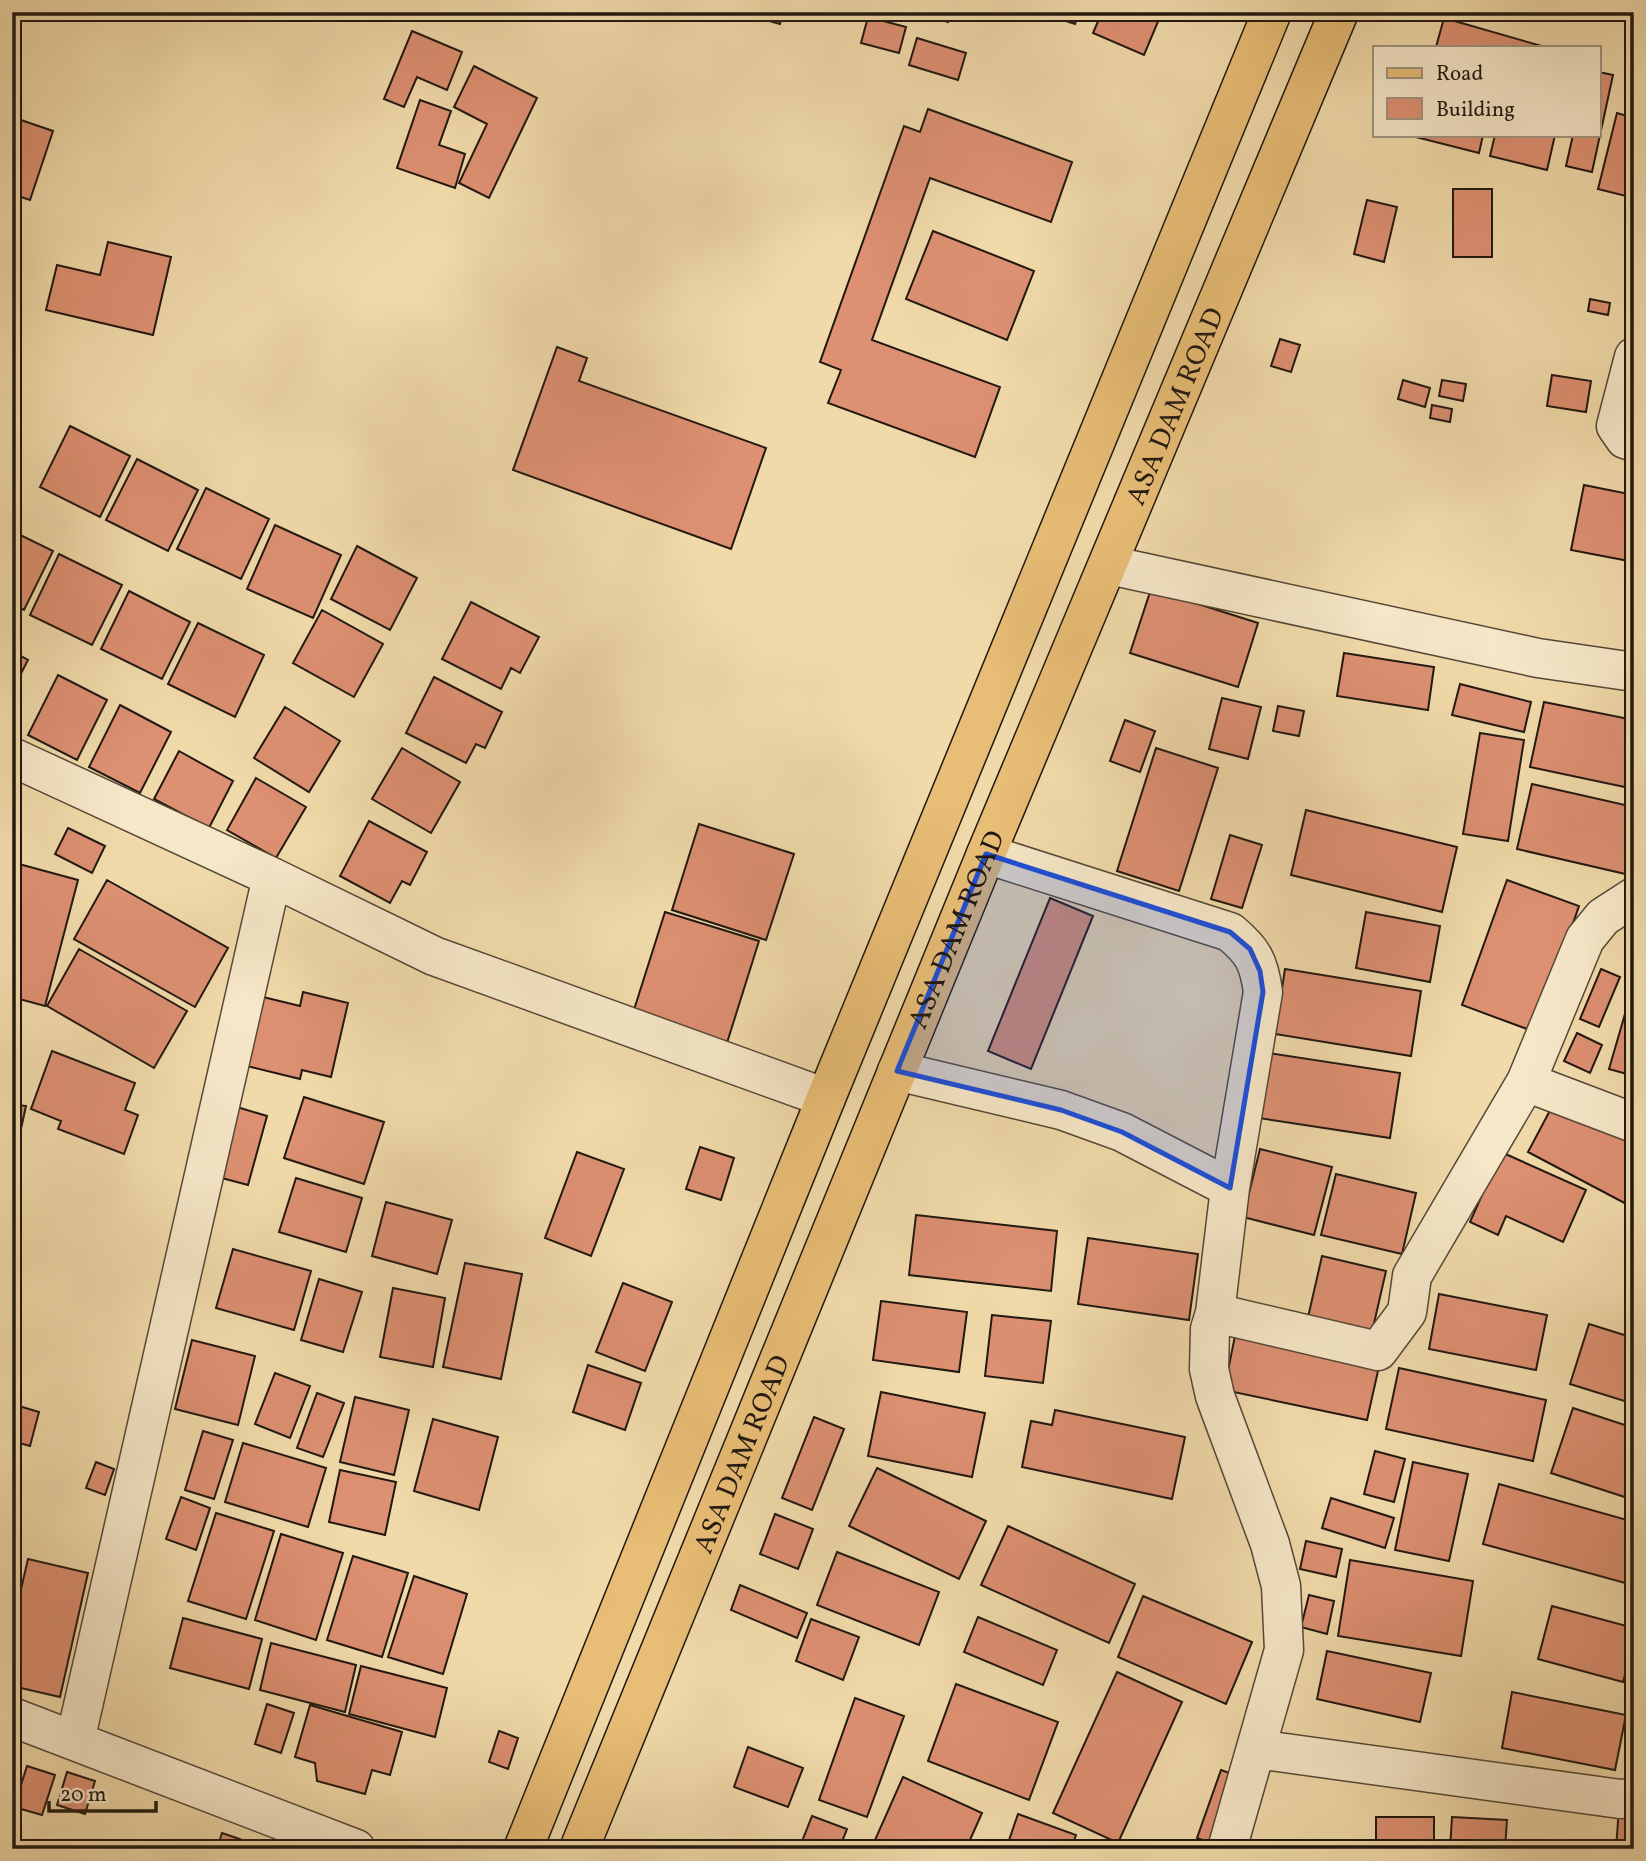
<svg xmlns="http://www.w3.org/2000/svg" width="1646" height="1861" font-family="Vollkorn,serif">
<rect width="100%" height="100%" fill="#f1daaa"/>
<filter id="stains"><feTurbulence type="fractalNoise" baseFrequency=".00286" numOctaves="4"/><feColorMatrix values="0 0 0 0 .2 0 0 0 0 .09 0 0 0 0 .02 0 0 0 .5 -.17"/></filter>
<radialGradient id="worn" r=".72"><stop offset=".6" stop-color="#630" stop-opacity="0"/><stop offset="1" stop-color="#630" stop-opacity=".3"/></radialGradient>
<path fill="#dd9072" stroke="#211811" stroke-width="2" d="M 737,12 L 783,12 L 780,24 Z
M 915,12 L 951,12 L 948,22 Z
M 1039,12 L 1079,12 L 1075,24 Z
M 1102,12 L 1162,12 L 1144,55 L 1093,33 Z
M 868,17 L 906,27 L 899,53 L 861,43 Z
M 1444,18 L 1545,47 L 1436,47 Z
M 412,31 L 462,52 L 447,90 L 417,77 L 404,107 L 384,99 Z
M 917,38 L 966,53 L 958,80 L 909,65 Z
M 474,66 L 537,98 L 489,198 L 459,183 L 487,124 L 454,107 Z
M 1599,72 L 1613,75 L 1592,172 L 1566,166 L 1573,135 L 1599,135 Z
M 420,100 L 451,111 L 439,145 L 465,154 L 455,188 L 397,168 Z
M 928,109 L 1072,162 L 1051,222 L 930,178 L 872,340 L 1000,387 L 975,457 L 828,403 L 841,370 L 820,362 L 904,126 L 920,132 Z
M 1617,113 L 1634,118 L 1634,198 L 1598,189 Z
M 12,117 L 53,131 L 30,200 L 12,194 Z
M 1408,135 L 1483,135 L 1479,153 Z
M 1495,135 L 1555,135 L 1547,170 L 1490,156 Z
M 1453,189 L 1492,189 L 1492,257 L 1453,257 Z
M 1367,200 L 1397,207 L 1384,262 L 1354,254 Z
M 933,231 L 1034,271 L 1007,340 L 906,299 Z
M 108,242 L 171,257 L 153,335 L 46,310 L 57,265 L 100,275 Z
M 1590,299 L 1610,303 L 1608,315 L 1588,311 Z
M 1280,339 L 1300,345 L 1291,372 L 1271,366 Z
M 557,347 L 587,358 L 579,381 L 766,448 L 731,549 L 513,470 Z
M 1552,375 L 1591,381 L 1586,412 L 1547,406 Z
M 1403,380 L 1430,388 L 1425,407 L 1398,399 Z
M 1442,380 L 1466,384 L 1463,401 L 1439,396 Z
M 1432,405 L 1452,409 L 1450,422 L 1430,418 Z
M 70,426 L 130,456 L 100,517 L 40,487 Z
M 137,459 L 198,490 L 168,551 L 106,520 Z
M 1584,485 L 1634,495 L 1634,562 L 1571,550 Z
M 206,488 L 269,519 L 241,579 L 177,549 Z
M 275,525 L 341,555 L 313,618 L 247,589 Z
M 12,531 L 53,551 L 24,610 L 12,604 Z
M 357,546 L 417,578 L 390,630 L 331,599 Z
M 59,554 L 122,585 L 92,645 L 30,615 Z
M 1151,589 L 1258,623 L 1238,687 L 1130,653 Z
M 129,591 L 190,622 L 162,679 L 101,649 Z
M 471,602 L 539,637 L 520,673 L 511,668 L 501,689 L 442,659 Z
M 322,610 L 383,644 L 354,697 L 293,663 Z
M 198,623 L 264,655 L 235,717 L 168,684 Z
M 12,651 L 28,660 L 12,691 Z
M 1344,653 L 1434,667 L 1428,710 L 1337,696 Z
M 58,675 L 107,700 L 77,760 L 28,735 Z
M 434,677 L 502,712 L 485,748 L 476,744 L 466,763 L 406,733 Z
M 1460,684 L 1531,702 L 1524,732 L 1452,715 Z
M 1222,698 L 1261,707 L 1248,759 L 1209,749 Z
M 1544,702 L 1634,720 L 1634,789 L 1530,767 Z
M 120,705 L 171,732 L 140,793 L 89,767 Z
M 1278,706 L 1304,711 L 1299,736 L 1273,731 Z
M 285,707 L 340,741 L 309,792 L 254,758 Z
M 1125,720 L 1155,731 L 1140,772 L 1110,761 Z
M 1480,733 L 1524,740 L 1508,841 L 1463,834 Z
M 402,748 L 460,782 L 431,833 L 372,799 Z
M 1156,748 L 1218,768 L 1179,891 L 1117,871 Z
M 179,751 L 233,781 L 209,828 L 154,799 Z
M 256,778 L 306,807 L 276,858 L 227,830 Z
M 1532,784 L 1634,807 L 1634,876 L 1517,849 Z
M 1306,810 L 1457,847 L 1442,912 L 1291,875 Z
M 12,818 L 19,819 L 12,852 Z
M 369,821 L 427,852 L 410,885 L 402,881 L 390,903 L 340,876 Z
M 699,824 L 794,854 L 766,940 L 672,910 Z
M 68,828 L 105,846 L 92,873 L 55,854 Z
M 1230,835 L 1262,845 L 1242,908 L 1211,899 Z
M 19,864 L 78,880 L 45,1006 L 12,997 L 12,889 Z
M 107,880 L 228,948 L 195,1007 L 74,939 Z
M 1507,880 L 1579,906 L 1535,1032 L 1462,1005 Z
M 1050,898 L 1093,916 L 1031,1069 L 988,1051 Z
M 665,912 L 759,941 L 726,1046 L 632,1016 Z
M 1366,912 L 1440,926 L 1430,982 L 1356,968 Z
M 79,949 L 187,1011 L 154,1068 L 47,1006 Z
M 1285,969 L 1421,991 L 1411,1056 L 1275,1034 Z
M 1601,969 L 1620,977 L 1599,1027 L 1580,1019 Z
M 1634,983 L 1634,1076 L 1609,1069 Z
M 303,992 L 348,1003 L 331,1077 L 302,1070 L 300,1079 L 243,1065 L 259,996 L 300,1006 Z
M 1577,1033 L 1602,1045 L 1590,1073 L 1564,1061 Z
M 52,1051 L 135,1083 L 125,1110 L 138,1115 L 124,1154 L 58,1129 L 61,1121 L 31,1109 Z
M 1268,1053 L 1400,1073 L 1390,1138 L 1259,1118 Z
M 304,1097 L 384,1122 L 364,1184 L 284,1158 Z
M 1556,1099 L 1634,1141 L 1634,1208 L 1528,1152 Z
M 12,1104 L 26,1106 L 12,1170 Z
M 237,1107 L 267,1116 L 248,1185 L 218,1177 Z
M 700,1147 L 734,1158 L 721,1200 L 686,1189 Z
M 1260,1149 L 1332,1167 L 1314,1235 L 1243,1217 Z
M 577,1152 L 624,1169 L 591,1256 L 545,1238 Z
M 1501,1152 L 1586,1190 L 1563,1242 L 1506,1216 L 1498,1235 L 1470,1222 Z
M 1336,1174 L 1416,1193 L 1402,1254 L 1321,1235 Z
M 296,1178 L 362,1198 L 346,1252 L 279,1232 Z
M 386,1202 L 452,1220 L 437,1274 L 372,1256 Z
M 916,1215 L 1057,1231 L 1051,1291 L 909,1275 Z
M 1088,1238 L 1198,1254 L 1189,1320 L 1078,1304 Z
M 233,1249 L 311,1271 L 294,1330 L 216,1308 Z
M 1322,1256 L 1386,1271 L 1370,1341 L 1306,1326 Z
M 465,1263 L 522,1274 L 501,1379 L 443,1367 Z
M 319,1279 L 362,1292 L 343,1352 L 301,1340 Z
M 1634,1280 L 1634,1305 L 1627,1302 Z
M 623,1283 L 672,1302 L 645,1371 L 596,1352 Z
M 393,1288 L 445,1298 L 433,1367 L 380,1357 Z
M 1439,1294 L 1547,1315 L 1536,1370 L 1429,1349 Z
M 881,1301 L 967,1312 L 959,1372 L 873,1360 Z
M 992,1315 L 1051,1321 L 1043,1383 L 985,1376 Z
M 1589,1324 L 1634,1338 L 1634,1404 L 1570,1384 Z
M 1236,1331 L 1380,1362 L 1367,1420 L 1224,1390 Z
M 192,1340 L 255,1356 L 238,1425 L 175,1409 Z
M 588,1365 L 641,1383 L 625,1430 L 573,1412 Z
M 1399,1368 L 1546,1400 L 1533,1461 L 1386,1429 Z
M 275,1373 L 310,1386 L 290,1438 L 255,1424 Z
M 881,1392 L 985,1413 L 972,1477 L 868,1456 Z
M 317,1393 L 344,1403 L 323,1457 L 297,1448 Z
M 355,1397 L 409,1410 L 394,1475 L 340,1462 Z
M 12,1404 L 39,1412 L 30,1446 L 12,1441 Z
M 1573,1408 L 1634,1428 L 1634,1500 L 1551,1473 Z
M 1055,1410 L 1185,1437 L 1172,1499 L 1022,1467 L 1031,1421 L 1052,1425 Z
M 814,1417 L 844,1429 L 812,1510 L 782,1498 Z
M 433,1419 L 498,1437 L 479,1510 L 414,1491 Z
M 203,1431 L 233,1440 L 214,1499 L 185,1490 Z
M 243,1443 L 326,1468 L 308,1527 L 225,1502 Z
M 1375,1451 L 1405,1459 L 1394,1502 L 1364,1494 Z
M 96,1462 L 114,1469 L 105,1495 L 86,1488 Z
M 1413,1462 L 1468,1474 L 1449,1561 L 1395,1550 Z
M 877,1468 L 986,1521 L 959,1579 L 849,1526 Z
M 340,1470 L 396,1482 L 385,1535 L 329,1522 Z
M 1499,1484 L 1634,1522 L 1634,1566 L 1629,1584 L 1483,1544 Z
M 181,1497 L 210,1508 L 196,1550 L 166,1539 Z
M 1331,1498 L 1394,1518 L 1385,1548 L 1322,1528 Z
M 216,1513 L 274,1531 L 246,1619 L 188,1601 Z
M 775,1514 L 813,1529 L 798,1569 L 760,1554 Z
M 1008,1526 L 1135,1584 L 1109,1643 L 981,1585 Z
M 281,1534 L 343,1553 L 316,1640 L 255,1620 Z
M 1306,1541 L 1342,1549 L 1336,1577 L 1300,1569 Z
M 837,1552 L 939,1592 L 919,1645 L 817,1605 Z
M 353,1556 L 408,1573 L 382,1657 L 327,1640 Z
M 28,1559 L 88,1573 L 60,1697 L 12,1686 L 12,1628 Z
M 1350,1560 L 1473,1581 L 1461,1656 L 1338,1636 Z
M 414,1576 L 467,1594 L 443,1674 L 388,1657 Z
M 740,1585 L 807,1613 L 797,1638 L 731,1610 Z
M 1309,1595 L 1334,1601 L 1327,1634 L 1301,1627 Z
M 1143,1596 L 1252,1642 L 1226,1704 L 1118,1657 Z
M 1552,1606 L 1634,1628 L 1634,1643 L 1623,1682 L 1538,1659 Z
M 978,1617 L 1057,1650 L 1043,1685 L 964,1652 Z
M 183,1618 L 262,1639 L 249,1689 L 170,1668 Z
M 811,1619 L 859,1637 L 843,1680 L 796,1661 Z
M 271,1643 L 356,1665 L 345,1712 L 260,1690 Z
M 1327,1651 L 1431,1673 L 1420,1722 L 1317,1699 Z
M 361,1666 L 447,1688 L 435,1737 L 349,1714 Z
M 1117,1672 L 1182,1702 L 1118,1843 L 1053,1813 Z
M 956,1684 L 1058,1722 L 1029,1800 L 928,1761 Z
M 1512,1692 L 1626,1715 L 1615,1770 L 1502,1748 Z
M 855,1698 L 904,1716 L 867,1817 L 819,1800 Z
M 267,1704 L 294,1713 L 281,1753 L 255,1744 Z
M 310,1705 L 402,1732 L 390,1775 L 372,1770 L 365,1794 L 317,1781 L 315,1763 L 295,1757 Z
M 499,1731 L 518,1738 L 508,1769 L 489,1762 Z
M 748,1747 L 803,1768 L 788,1807 L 734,1787 Z
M 27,1766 L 55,1775 L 42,1815 L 14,1807 Z
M 1221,1770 L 1238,1776 L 1214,1844 L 1197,1838 Z
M 67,1772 L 95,1781 L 85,1814 L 57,1805 Z
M 903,1777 L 982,1813 L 966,1849 L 871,1849 Z
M 1619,1807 L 1634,1808 L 1634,1849 L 1616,1849 Z
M 1018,1814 L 1076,1835 L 1071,1849 L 1006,1849 Z
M 812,1816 L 847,1829 L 839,1849 L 799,1849 Z
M 1376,1817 L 1434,1817 L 1434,1849 L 1376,1849 Z
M 1452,1817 L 1507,1820 L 1505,1849 L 1450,1849 Z
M 222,1833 L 269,1849 L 217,1849 Z
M 709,1842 L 724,1849 L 706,1849 Z
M 1519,1844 L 1605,1847 L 1605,1849 L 1519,1849 Z"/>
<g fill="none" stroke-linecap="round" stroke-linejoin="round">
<g stroke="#554837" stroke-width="41">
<path id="minor" d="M 1634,357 L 1616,426 L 1625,439 L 1634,442
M 1109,565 L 1538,658 L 1634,672
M 12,757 L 272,877 L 434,956 L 826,1098
M 986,854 L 1230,932 C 1253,951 1259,962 1263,992 L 1230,1188
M 897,1071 L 1061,1110 L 1122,1132 L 1230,1188 L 1215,1313 L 1210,1329 L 1209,1369 L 1215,1396 L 1270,1544 L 1281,1586 L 1284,1650 L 1227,1849
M 1526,1082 L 1634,1123
M 1215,1313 L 1378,1351 L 1407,1312 L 1412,1276 L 1526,1082 L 1585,939 L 1603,917 L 1634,897
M 12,1717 L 356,1849
M 75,1741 L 272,877
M 1256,1749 L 1620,1799 L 1634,1798"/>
</g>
<g stroke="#211811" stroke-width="41">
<g id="major">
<path d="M 523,1849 L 826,1098 L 1272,12"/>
<path id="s1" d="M 579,1849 L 986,854 L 1339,12"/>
</g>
</g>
<use href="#minor" stroke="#f6e7c8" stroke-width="38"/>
<use href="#major" stroke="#e8bd75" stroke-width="38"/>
</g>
<path fill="#1d4ed8" fill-opacity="0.2" stroke="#1d4ed8" stroke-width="5" stroke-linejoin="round" d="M 986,854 L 1230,932 L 1250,949 L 1260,971 L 1263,992 L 1230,1188 L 1122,1132 L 1061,1110 L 897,1071 Z"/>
<g text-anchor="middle" stroke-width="5" stroke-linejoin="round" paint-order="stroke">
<g font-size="28" fill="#211811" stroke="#f6e7c8">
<text dy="10" stroke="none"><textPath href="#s1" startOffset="1561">ASA DAM ROAD</textPath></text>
<text dy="10" stroke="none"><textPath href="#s1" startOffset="994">ASA DAM ROAD</textPath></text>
<text dy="10" stroke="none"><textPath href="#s1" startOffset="427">ASA DAM ROAD</textPath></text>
</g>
</g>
<rect width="1646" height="1861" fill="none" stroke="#f1daaa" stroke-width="42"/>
<rect x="14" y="14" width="1618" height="1833" fill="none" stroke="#211811" stroke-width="3.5"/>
<rect x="21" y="21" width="1604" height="1819" fill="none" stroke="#211811" stroke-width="2"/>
<rect x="1373" y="46" width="228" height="91" fill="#f6e7c8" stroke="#a1947f" stroke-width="2"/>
<rect x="1387" y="68" width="35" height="10" fill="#e8bd75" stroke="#a1947f" stroke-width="2"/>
<text x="1436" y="80" font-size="21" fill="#211811">Road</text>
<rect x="1387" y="98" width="35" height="21" fill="#dd9072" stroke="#a1947f" stroke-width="2"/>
<text x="1436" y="116" font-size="21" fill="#211811">Building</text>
<path d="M49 1801v10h107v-10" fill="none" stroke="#211811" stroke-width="3.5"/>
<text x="60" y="1801" font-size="21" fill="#211811" stroke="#f6e7c8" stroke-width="5" paint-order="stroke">20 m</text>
<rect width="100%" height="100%" filter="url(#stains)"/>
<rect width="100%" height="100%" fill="url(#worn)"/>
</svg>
